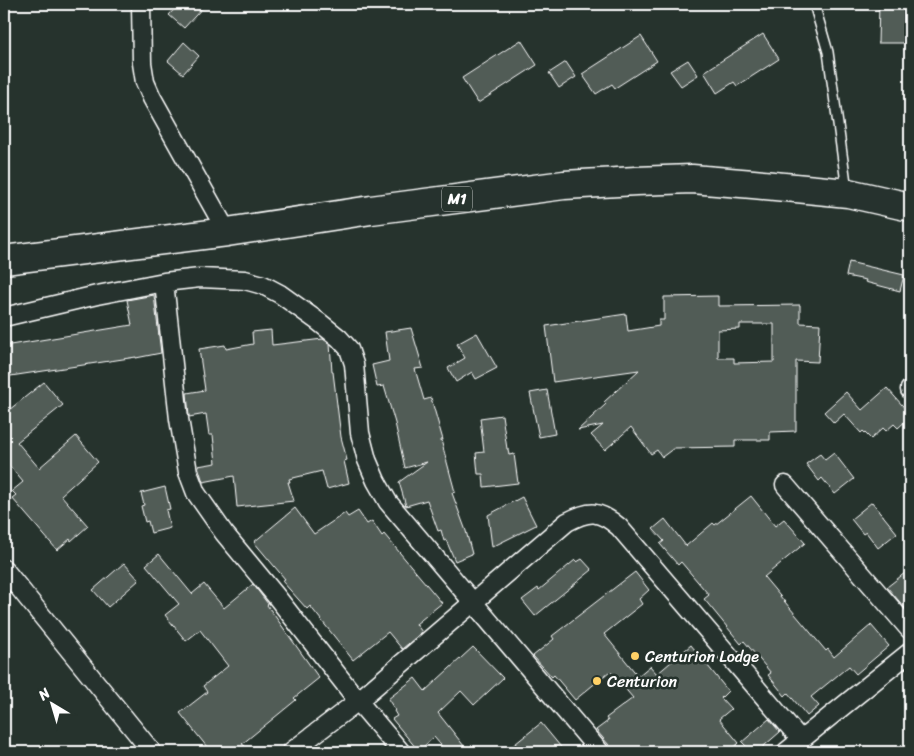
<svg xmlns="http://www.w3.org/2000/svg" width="914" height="756" font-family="Sriracha,sans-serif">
<rect width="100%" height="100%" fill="#26332d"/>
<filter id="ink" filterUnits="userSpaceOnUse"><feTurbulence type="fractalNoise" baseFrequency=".02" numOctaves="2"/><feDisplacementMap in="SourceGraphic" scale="10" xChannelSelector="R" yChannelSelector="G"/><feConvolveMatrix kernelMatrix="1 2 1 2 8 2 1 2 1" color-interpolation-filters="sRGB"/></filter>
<g filter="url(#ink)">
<path fill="#515c57" stroke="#fff" fill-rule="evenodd" d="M 179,4 L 206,4 L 184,28 L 169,15 Z
M 879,4 L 905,4 L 905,43 L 878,43 Z
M 763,34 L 779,59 L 737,86 L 734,82 L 717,93 L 704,72 Z
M 641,36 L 657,61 L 615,88 L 612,84 L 596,94 L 582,74 Z
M 521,40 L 537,65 L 478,103 L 462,78 Z
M 184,42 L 199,56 L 183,74 L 168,61 Z
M 688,60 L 698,75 L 681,86 L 670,71 Z
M 566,62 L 576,77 L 559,88 L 549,73 Z
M 849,262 L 904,275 L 900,291 L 865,282 L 866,280 L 846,276 Z
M 154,295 L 161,353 L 136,358 L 136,357 L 4,377 L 4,346 L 132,325 L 127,300 Z
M 718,296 L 718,306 L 800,305 L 800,323 L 820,324 L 818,362 L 796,361 L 796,431 L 770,432 L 770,440 L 735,440 L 735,447 L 674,448 L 662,457 L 657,450 L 651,454 L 631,427 L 605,450 L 591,435 L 603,425 L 578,430 L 606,404 L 604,402 L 639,370 L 553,382 L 546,326 L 626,314 L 628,331 L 659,326 L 659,320 L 664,320 L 664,297 ZM 740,324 L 774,324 L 774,362 L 734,363 L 734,358 L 718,358 L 718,330 L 740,329 Z
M 411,328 L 423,368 L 415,369 L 424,400 L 431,398 L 443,440 L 441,440 L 455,492 L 452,493 L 466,531 L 472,554 L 455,561 L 446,540 L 444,541 L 441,530 L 438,531 L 427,500 L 406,506 L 399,482 L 427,462 L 405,468 L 395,423 L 384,386 L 377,387 L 372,365 L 389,361 L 385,332 Z
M 271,330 L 272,345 L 323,339 L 330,344 L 332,372 L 333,372 L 341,437 L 347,460 L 344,461 L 349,483 L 327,489 L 322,471 L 289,479 L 290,482 L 288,482 L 294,501 L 237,507 L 234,476 L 203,482 L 198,466 L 216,463 L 213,435 L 209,435 L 206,414 L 189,417 L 187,393 L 205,390 L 199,349 L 225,345 L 226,349 L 253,344 L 252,332 Z
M 477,333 L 497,368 L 476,379 L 472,372 L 456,382 L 448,368 L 465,358 L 457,344 Z
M 44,382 L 63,405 L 17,442 L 39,468 L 76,436 L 98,462 L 61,495 L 88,526 L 71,541 L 70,539 L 57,550 L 12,498 L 16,495 L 12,491 L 23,482 L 4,459 L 4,414 Z
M 887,388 L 910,414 L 910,417 L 898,428 L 894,424 L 886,431 L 883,428 L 871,439 L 863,431 L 861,433 L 844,414 L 834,423 L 824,412 L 846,392 L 862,410 Z
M 547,390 L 555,434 L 539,437 L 530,393 Z
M 502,415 L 507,449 L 508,449 L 509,455 L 514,454 L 518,483 L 484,487 L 483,474 L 478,474 L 476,453 L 484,452 L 480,418 Z
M 834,453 L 854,479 L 835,494 L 822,478 L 819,481 L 806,464 L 820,454 L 825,460 Z
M 165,487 L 170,509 L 166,510 L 170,528 L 151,533 L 148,521 L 145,522 L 141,506 L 144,505 L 141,493 Z
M 751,496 L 775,526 L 784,519 L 805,543 L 764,577 L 826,651 L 828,649 L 834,657 L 871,625 L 889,646 L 856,674 L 849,666 L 811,697 L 819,706 L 807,716 L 788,693 L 785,696 L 768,675 L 771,673 L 744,641 L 741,644 L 704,599 L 709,595 L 681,562 L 678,565 L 660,544 L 664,541 L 653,529 L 665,519 L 686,546 L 713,523 L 715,525 Z
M 522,497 L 536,525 L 492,547 L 488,515 Z
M 872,502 L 897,533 L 878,548 L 866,532 L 863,534 L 851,519 Z
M 295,508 L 314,534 L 345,513 L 348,517 L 358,511 L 367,524 L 372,521 L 382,536 L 384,534 L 442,603 L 416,624 L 422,632 L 402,649 L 388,632 L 353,660 L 310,606 L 307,609 L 282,581 L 285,579 L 254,542 Z
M 159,554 L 192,594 L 204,584 L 224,608 L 253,584 L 268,604 L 267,605 L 319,678 L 294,698 L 296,700 L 242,744 L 245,746 L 237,752 L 211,752 L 180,713 L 207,692 L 203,686 L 228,666 L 200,630 L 186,641 L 165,615 L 179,604 L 146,565 Z
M 582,559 L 592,570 L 535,616 L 522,600 L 538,588 L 539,590 L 575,560 L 577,562 Z
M 124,563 L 139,580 L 108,607 L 93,590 Z
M 910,569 L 910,614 L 887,587 Z
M 635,572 L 649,590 L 639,599 L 642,604 L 604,634 L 638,676 L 650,666 L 657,674 L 691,645 L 728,691 L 721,698 L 731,709 L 719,719 L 739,743 L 729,752 L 615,752 L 596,730 L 608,721 L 606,718 L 633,698 L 610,671 L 575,700 L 554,675 L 552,677 L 533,656 L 554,639 L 552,636 Z
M 473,647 L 503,678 L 474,705 L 461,691 L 438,713 L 464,746 L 457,752 L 447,752 L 434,737 L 422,748 L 420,746 L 417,749 L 392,719 L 397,716 L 394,711 L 395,710 L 388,699 L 415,678 L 425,691 Z
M 769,719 L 780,732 L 757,752 L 752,752 L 742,742 Z
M 541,723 L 565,752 L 505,752 Z"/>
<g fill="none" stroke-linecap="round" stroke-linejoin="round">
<g stroke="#fff" stroke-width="12">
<path id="service" d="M 814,4 L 828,52 L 847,190"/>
</g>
<g stroke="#fff" stroke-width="21">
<path id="minor" d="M 141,4 L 142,63 L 145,82 L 152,98 L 227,232
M 164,282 L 179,419 L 188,472 L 196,493 L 224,533 L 276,596 L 358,701 L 401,752
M 4,317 L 97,295 L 164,282 L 200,278 L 245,280 L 263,285 L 280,294 L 319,322 L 339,338 L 349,349 L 354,364 L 360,433 L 367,460 L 376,481 L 388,502 L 600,752
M 910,389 L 910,390
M 785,485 L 910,630
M 4,569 L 152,752
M 291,752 L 358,701 L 567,522 C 590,510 599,510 619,527 L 801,740
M 786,752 L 910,652"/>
</g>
<g stroke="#fff" stroke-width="31">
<path id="trunk" d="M 4,260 L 227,232 L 371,210 L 564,185 L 636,181 L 692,179 L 753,184 L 848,193 L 910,207"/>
</g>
<use href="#service" stroke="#26332d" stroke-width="9"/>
<use href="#minor" stroke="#26332d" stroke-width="18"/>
<use href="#trunk" stroke="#26332d" stroke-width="28"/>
</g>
</g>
<g fill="#ffd166" stroke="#26332d" stroke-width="2">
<circle cx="635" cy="656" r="5"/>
<circle cx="597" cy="681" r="5"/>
</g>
<g text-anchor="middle" stroke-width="5" stroke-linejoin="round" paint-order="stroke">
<rect fill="#26332d" stroke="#bec2c0" stroke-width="1" x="442" y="186.5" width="30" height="25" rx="4"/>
<g font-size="15" font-weight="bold" fill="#fff">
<text x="457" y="204">M1</text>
</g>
<g font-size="16" fill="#fff" stroke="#26332d" text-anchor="start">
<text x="645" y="662">Centurion Lodge</text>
<text x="607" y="687">Centurion</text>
</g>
</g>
<rect width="914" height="756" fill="none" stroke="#26332d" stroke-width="20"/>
<rect x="10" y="10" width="894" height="736" fill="none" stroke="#fff" stroke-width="2" filter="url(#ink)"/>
<g transform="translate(52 704) rotate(322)" stroke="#26332d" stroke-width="4" paint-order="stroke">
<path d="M0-4L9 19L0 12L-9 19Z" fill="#ffffff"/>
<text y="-8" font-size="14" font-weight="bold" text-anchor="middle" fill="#ffffff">N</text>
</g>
</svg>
